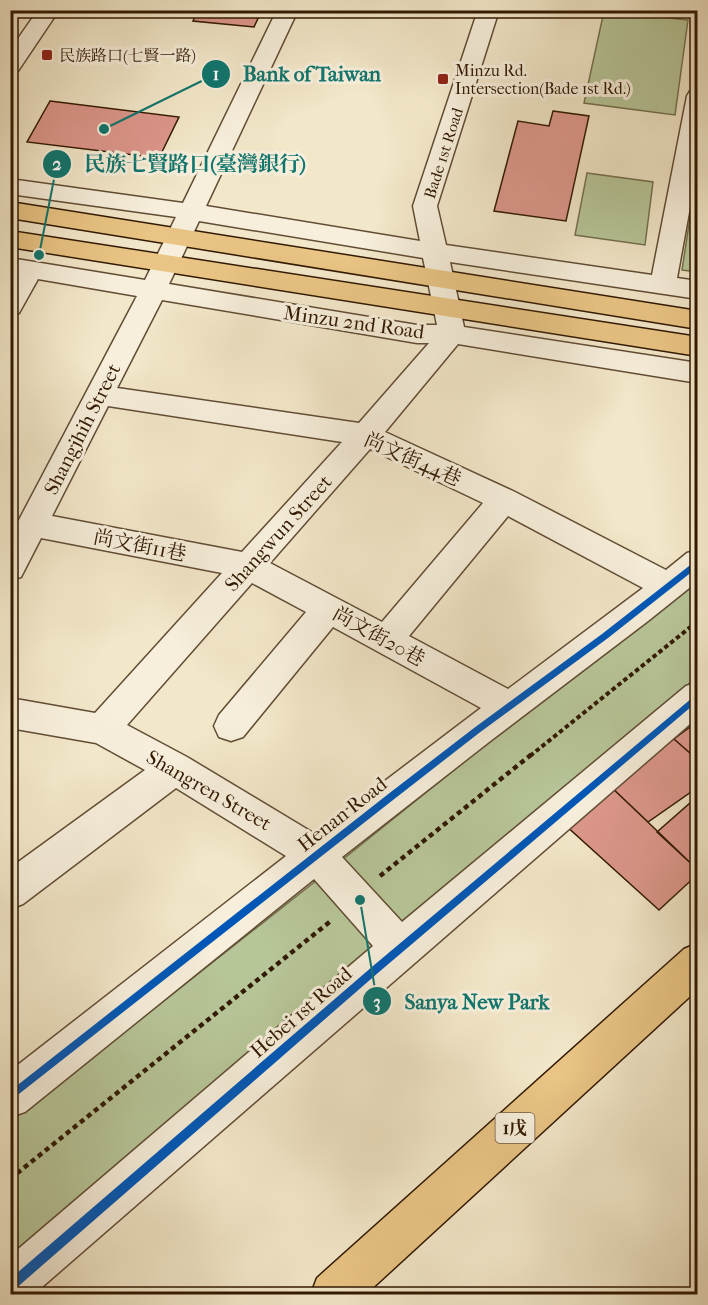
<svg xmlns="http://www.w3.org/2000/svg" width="708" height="1305" font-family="'IM FELL French Canon','Noto Serif TC',serif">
<rect width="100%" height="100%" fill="#f2e7c9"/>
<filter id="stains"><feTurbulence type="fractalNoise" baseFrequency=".00333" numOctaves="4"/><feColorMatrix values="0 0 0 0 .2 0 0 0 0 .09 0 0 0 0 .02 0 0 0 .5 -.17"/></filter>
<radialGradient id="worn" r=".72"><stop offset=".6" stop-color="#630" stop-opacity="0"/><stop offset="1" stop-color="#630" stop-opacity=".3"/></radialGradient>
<path fill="#b7c699" stroke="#74704e" stroke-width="1.5" d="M 604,11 L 688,20 L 675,115 L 584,103 Z
M 697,172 L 697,272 L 682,270 Z
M 587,173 L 653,182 L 645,245 L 575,235 Z
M 697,574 L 697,677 L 390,932 L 11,1258 L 10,1122 L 331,869 Z"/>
<path fill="#dd978c" stroke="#311902" stroke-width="1.5" d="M 198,10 L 262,10 L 254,27 L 193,21 Z
M 50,101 L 179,117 L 159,158 L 27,142 Z
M 553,111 L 589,116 L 566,221 L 494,211 L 518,121 L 549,126 Z
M 698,721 L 698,760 L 674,739 Z
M 674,739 L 698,760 L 698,787 L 648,822 L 608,784 Z
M 608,784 L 698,870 L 698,874 L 659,910 L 564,824 Z
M 698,796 L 698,870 L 657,832 Z"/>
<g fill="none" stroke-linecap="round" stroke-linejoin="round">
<g stroke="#614c34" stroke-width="3">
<path id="minor" d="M 38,10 L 59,10 L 18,71 L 10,73 L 10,50 Z
M 277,10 L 298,10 L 206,206 L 420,241 L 413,206 L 478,10 L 499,10 L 437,206 L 446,245 L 652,275 L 687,96 L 690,91 L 698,89 L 698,163 L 677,278 L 698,281 L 698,299 L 450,262 L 464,327 L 698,363 L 698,383 L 458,344 L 385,432 L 515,492 L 666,570 L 687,553 L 698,550 L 698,581 L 648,621 L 489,742 L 342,857 L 402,922 L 686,686 L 698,682 L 698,717 L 34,1294 L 10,1294 L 10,1256 L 373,946 L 314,879 L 25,1112 L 10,1117 L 10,1071 L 286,856 L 176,788 L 23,904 L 10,909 L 10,868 L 145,770 L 96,743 L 10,728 L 10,698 L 95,713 L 222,573 L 41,538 L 21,577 L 10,580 L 10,537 L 137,296 L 38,279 L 19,313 L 10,316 L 10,282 L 15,275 L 10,275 L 10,258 L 145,280 L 176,217 L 10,194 L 10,179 L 183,203 ZM 199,221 L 423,258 L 437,325 L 417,325 L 169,284 ZM 162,300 L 417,343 L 429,343 L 359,423 L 117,388 ZM 108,406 L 342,442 L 242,552 L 52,516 ZM 370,449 L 483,503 L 382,622 L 270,563 ZM 508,516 L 643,588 L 508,689 L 409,636 ZM 252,583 L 306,612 L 219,715 L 214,726 L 219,737 L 231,741 L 243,737 L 333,627 L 481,708 L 315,834 L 187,757 L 127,725 Z"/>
</g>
<g stroke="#311902" stroke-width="3">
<path id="major" d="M 10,202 L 698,311 L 698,329 L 10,218 Z
M 10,231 L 698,337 L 698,356 L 10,247 Z
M 698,943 L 698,989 L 366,1294 L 311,1294 L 317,1278 L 684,949 Z"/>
</g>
<path stroke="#311902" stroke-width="4" stroke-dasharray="4.5 3" stroke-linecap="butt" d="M 530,756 L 698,621"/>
<path stroke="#311902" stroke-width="4.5" stroke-dasharray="5 4" stroke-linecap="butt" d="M 380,876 L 532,754
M 10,1179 L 332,920"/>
<use href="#minor" fill="#f7efdc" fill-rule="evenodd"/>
<use href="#major" fill="#e9c484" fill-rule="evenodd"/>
<g stroke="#f7efdc" stroke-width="3">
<path id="cycleway" d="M 698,559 L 698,567 L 608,638 L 479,733 L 393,800 L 10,1101 L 10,1091 L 387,795 L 474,728 L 602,634 Z
M 698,693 L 698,701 L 379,972 L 14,1290 L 10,1291 L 10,1279 L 373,966 Z"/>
</g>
<use href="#cycleway" fill="#0057b8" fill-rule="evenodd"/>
</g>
<g fill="#8f2418" stroke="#f7efdc" stroke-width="2">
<rect x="41" y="49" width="12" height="12" rx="3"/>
<rect x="437" y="73" width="12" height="12" rx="3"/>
</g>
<g text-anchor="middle" stroke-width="6" stroke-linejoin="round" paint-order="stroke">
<g font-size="16" fill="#311902" stroke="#f7efdc" text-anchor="start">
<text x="59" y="61">民族路口(七賢一路)</text>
<text x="455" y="76">Minzu Rd.<tspan x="455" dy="18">Intersection(Bade 1st Rd.)</tspan></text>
</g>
<g font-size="16" fill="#311902" stroke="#f7efdc">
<text transform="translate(443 153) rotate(-72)" y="6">Bade 1st Road</text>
</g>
<rect fill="#f7efdc" stroke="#6c5943" stroke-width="1.5" x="495.5" y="1113" width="39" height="30" rx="4.5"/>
<g font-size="18" font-weight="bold" fill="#311902">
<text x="515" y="1134">1戊</text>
</g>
<g font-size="20" fill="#311902" stroke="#f7efdc">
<text transform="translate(354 322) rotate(8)" y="7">Minzu 2nd Road</text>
<text transform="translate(82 429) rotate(-63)" y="7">Shangjhih Street</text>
<text transform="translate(413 459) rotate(24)" y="7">尚文街44巷</text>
<text transform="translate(278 533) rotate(-48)" y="7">Shangwun Street</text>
<text transform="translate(140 545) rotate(11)" y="7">尚文街11巷</text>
<text transform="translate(379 636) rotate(29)" y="7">尚文街20巷</text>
<text transform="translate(209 790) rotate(30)" y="7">Shangren Street</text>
<text transform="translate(342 814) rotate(-38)" y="7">Henan Road</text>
<text transform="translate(301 1012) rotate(-41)" y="7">Hebei 1st Road</text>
</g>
</g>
<path fill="none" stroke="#0f766e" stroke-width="2" d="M104 129L216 74M39 255L57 164M360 900L377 1001"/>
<g fill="#0f766e" stroke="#f7efdc" stroke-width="2">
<circle cx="104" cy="129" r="6"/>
<circle cx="39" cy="255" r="6"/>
<circle cx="360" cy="900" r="6"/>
<circle cx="216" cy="74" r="15"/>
<circle cx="57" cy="164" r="15"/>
<circle cx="377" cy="1001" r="15"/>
</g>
<g font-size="18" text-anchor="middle" font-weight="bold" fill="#fff">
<text x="216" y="80">1</text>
<text x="57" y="170">2</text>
<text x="377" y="1008">3</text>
</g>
<g font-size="21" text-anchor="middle" font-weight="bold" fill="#0f766e" stroke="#f7efdc" stroke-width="6" stroke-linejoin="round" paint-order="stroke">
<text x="312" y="81">Bank of Taiwan</text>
<text x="195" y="171">民族七賢路口(臺灣銀行)</text>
<text x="477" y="1009">Sanya New Park</text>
</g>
<rect width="708" height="1305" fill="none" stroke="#f2e7c9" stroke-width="36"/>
<rect x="12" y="12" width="684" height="1281" fill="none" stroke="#311902" stroke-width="3"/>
<rect x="18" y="18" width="672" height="1269" fill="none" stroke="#311902" stroke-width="1.5"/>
<rect width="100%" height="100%" filter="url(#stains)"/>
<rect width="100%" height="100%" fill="url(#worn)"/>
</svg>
